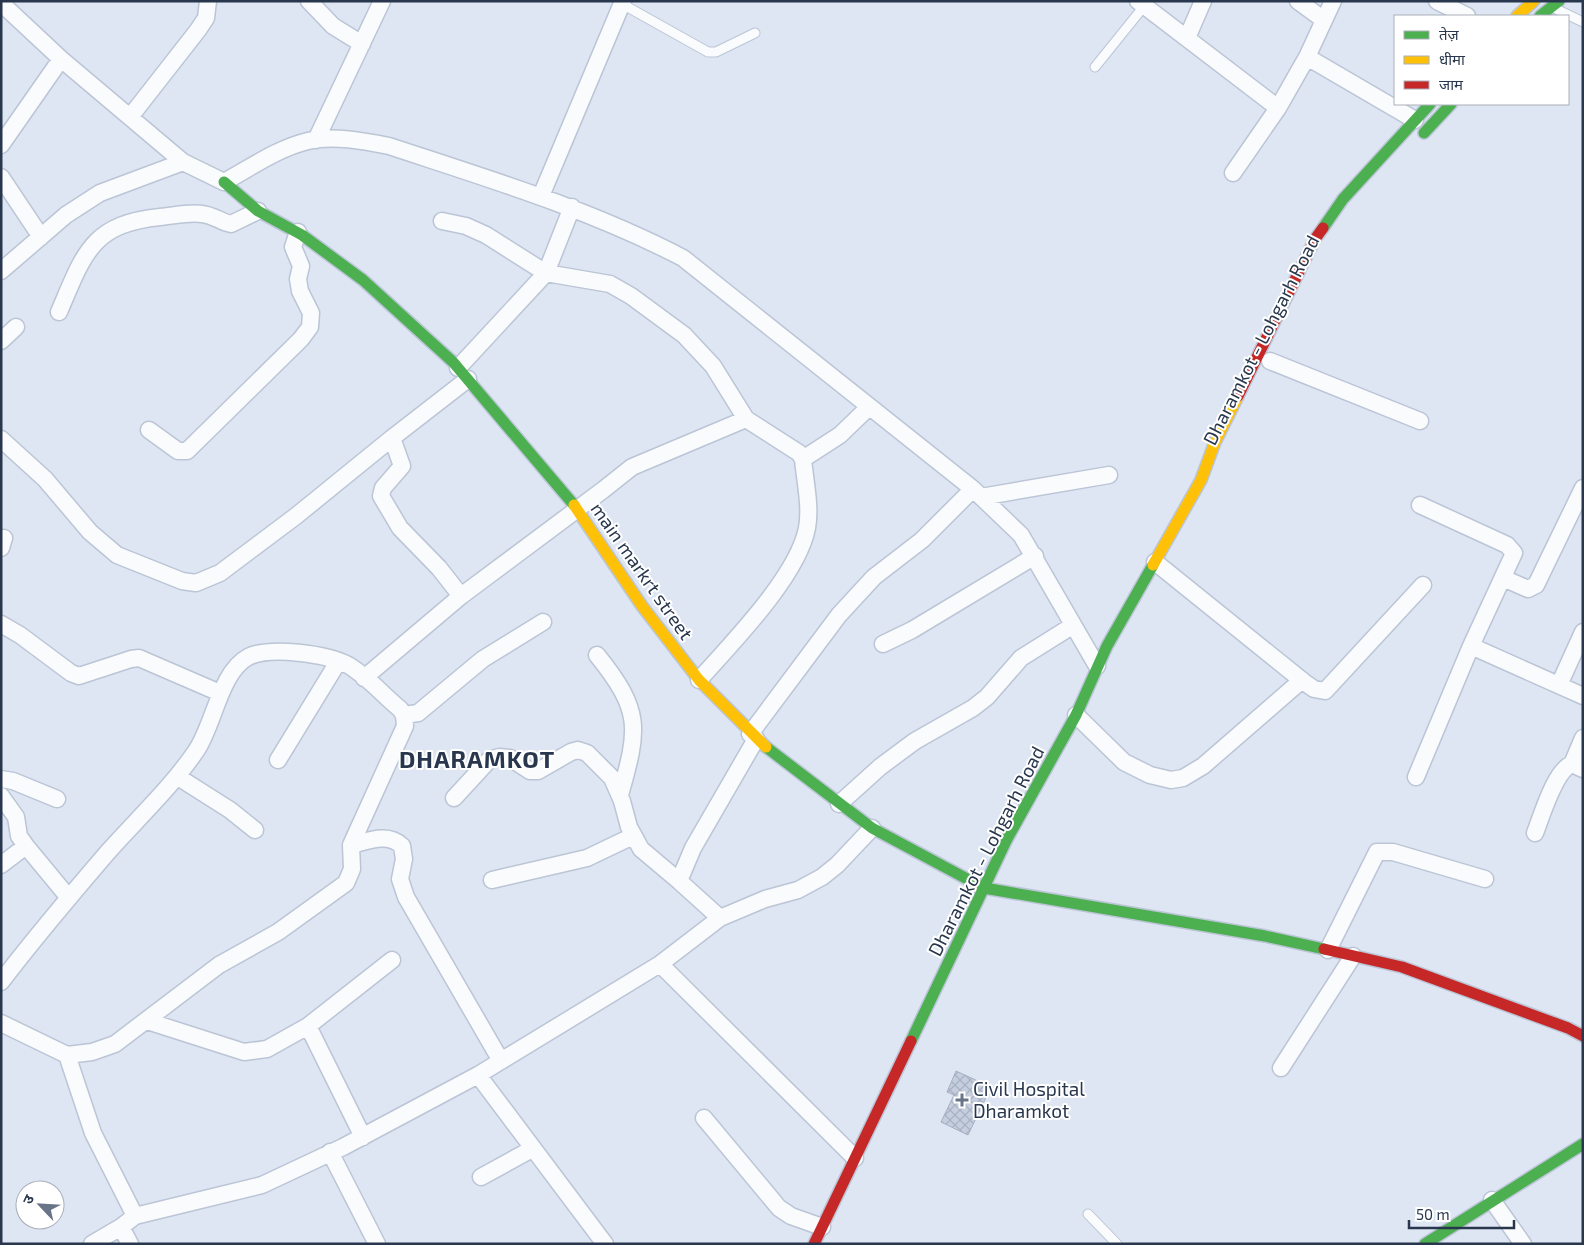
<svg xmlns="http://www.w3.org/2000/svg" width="1584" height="1245" font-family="'Exo 2','Noto Sans Devanagari',sans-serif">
<defs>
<pattern id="building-cross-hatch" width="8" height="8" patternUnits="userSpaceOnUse" patternTransform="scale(1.25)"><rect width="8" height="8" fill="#c4cedf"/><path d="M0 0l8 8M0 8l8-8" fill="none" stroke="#a8b2c1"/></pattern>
</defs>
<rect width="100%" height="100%" fill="#dee6f3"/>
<path fill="url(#building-cross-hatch)" stroke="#a6b1c0" d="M 956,1071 L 991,1087 L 968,1135 L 941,1122 L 954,1095 L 947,1092 Z"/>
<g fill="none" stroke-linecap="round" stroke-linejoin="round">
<g stroke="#bbc5d6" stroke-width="11">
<path id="lane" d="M 622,4 L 708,52 L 716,52 L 755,33
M 1554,8 L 1583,22
M 1095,67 L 1145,5
M 1088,1214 L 1117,1244"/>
</g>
<g stroke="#bbc5d6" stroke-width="19">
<path id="street" d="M 309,1 L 333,26 L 362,44
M 1138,1 L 1278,108
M 1298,1 L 1324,20
M 1437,1 L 1467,16
M 1,3 L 61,59 L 183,162 L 224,182 C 250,168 278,148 308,141 C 333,135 364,141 389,146 C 489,179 589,209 683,258 L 973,489 L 1021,535 L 1097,666
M 1187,38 L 1203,1
M 1307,57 L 1415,120
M 130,117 L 198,30 L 206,18 L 208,1
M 316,140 L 382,1
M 1,145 L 61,59
M 1233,173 L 1278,108 L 1307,57 L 1333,1
M 1,177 L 41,237
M 541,196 L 623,1
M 442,221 L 466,226 L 486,235 L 546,273 L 610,284 L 631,296 L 684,335 L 713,366 L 746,419 L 799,453 L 803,459 L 840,435 L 869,407
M 1,271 L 66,215 L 100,193 L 183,162
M 59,312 C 84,254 91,224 160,217 C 173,216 189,212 202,214 C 213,215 221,222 231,224 L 258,211
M 1,341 L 16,327
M 1270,361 L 1420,421
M 458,368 L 546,273 L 572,207
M 149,430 L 178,451 L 187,451 L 301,339 L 310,327 L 311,313 L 300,291 L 298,279 L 301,266 L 293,247 L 298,232
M 1,439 L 45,479 L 90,532 L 117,555 L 182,581 L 196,583 L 220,573 L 296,516 L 392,438
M 981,497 L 1109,475
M 1,548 L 4,538
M 1155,562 L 1304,682 L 1314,689 L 1325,691 L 1423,585
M 1503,578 L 1528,589 L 1536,585 L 1583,488
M 461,596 L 439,568 L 400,528 L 381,496 L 383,488 L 402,466 L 392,438 L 468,379
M 1,624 L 20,635 L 71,673 L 79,676 L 131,659 L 139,658 L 220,693
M 883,644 L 912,630 L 1035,556
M 1471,646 L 1583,696
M 597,655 C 642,711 639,728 620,795
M 364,678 L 461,596 L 603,490 L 632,467 L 746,419
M 699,680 C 731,644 798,576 807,528 C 811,507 805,481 803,459
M 1559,685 L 1583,632
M 404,715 L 418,713 L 483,659 L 543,622
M 1076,715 L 1124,762 L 1150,775 L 1171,780 L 1183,778 L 1203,766 L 1302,680
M 750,734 L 839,615 L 874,577 L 922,540 L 973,489
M 1583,738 L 1572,764 L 1583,769
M 278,760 L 338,662
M 178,777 L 230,810 L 255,830
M 1416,777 L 1471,646 L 1514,553 L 1507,545 L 1420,505
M 1,779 L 13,781 L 57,799
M 1,796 L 16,817 L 19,836 L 26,846 L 69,898
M 454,798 L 489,760 L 499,757 L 510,758 L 530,771 L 538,771 L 571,752 L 578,750 L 587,753 L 612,778 L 622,801 L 629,827 L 641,849 L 679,881
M 839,804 L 880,767 L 915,741 L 973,708 L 987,697 L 1021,658 L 1072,626
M 1535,833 C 1542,815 1555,770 1572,764
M 351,845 C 368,841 388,832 402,846 L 404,859 L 400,879 L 406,897 L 501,1061
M 1,865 L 26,846
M 492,880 L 587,858 L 633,836
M 720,918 L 679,881 L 693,848 L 756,739
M 1328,950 L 1377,852 L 1393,852 L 1485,879
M 660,964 L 855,1158
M 1,982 C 35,937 71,895 107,853 C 137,819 170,789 196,751 C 214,725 220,672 248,657 C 270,646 327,654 348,665 C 367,676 383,695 400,709 L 404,715 L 405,726 L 351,845 L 352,869 L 346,883 L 278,932 L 219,965 L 115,1044 L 92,1052 L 67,1055
M 147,1021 L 244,1052 L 267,1049 L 308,1026 L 392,960
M 1,1023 L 67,1055 L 93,1133 L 135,1216 L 262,1185 L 343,1147 L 478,1075 L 660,964 L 720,918 L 765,899 L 798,890 L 822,877 L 837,865 L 872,828
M 308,1026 L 363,1137
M 1281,1068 L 1353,956
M 478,1075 L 605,1244
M 704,1118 L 779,1208 L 791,1216 L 822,1227
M 330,1152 L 377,1244
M 481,1177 L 532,1149
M 1492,1200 L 1523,1244
M 92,1244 L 121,1227
M 130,1244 L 121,1227 L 135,1216"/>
</g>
<g stroke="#bbc5d6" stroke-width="14">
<path id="fast" d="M 1540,16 L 1559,1
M 1424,133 L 1451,104
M 224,182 L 258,211 L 302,235 L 363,280 L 453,362 L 574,505
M 1323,228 L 1343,199 L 1430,104
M 766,747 L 872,828 L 984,888 L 1265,936 L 1324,949
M 911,1041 L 1007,839 L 1076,715 L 1107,646 L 1153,565
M 1425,1244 L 1583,1144"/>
</g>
<g stroke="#bbc5d6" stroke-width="14">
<path id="slow" d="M 1517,16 L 1534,1
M 574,505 L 642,606 L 699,680 L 766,747
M 1153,565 L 1201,480 L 1215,442 L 1238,396"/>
</g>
<g stroke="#bbc5d6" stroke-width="14">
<path id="jam" d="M 1238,396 L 1315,239 L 1323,228
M 1324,949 L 1402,967 L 1568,1028 L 1583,1036
M 814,1244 L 911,1041"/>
</g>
<use href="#lane" stroke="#fafbfd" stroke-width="9"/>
<use href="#street" stroke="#fafbfd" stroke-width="16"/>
<use href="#fast" stroke="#4caf50" stroke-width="11"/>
<use href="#slow" stroke="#ffc107" stroke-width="11"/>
<use href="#jam" stroke="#c62828" stroke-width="11"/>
</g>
<path fill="#687487" stroke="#fff" stroke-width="2" d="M959.5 1092.5h5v5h5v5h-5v5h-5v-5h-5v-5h5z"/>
<g text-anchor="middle" stroke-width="4" stroke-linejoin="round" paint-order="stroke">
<g font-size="19" fill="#28374d" stroke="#fff">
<text transform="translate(1261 340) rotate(-63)" y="7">Dharamkot - Lohgarh Road</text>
<text transform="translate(642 571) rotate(55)" y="7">main markrt street</text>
<text transform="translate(986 851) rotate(-63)" y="7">Dharamkot - Lohgarh Road</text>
</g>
<g font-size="19" fill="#28374d" stroke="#fff" text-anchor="start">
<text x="973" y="1096">Civil Hospital<tspan x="973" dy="22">Dharamkot</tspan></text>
</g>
<g font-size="24" font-weight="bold" letter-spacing="1" fill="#28374d" stroke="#fff">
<text x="477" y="768">DHARAMKOT</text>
</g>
</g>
<rect width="1584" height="1245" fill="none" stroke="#28374d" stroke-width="5"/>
<rect x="1394" y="15" width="175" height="90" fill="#ffffff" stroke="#a9afb8"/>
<rect x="1404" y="31" width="25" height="8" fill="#4caf50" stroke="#a9afb8"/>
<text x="1439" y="40" font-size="15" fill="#28374d">तेज़</text>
<rect x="1404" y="56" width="25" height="8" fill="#ffc107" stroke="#a9afb8"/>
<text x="1439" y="65" font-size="15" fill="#28374d">धीमा</text>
<rect x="1404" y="81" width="25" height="8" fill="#c62828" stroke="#a9afb8"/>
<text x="1439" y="90" font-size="15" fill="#28374d">जाम</text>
<g transform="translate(40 1205) rotate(295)"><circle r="24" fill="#ffffff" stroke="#a9afb8"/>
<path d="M0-4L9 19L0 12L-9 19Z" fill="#687487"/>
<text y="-8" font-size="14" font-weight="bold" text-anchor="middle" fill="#28374d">उ</text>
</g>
<path d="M1409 1220v8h105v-8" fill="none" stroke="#28374d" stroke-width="2.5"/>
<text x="1416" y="1220" font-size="15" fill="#28374d" stroke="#ffffff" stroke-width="4" paint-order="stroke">50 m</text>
</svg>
